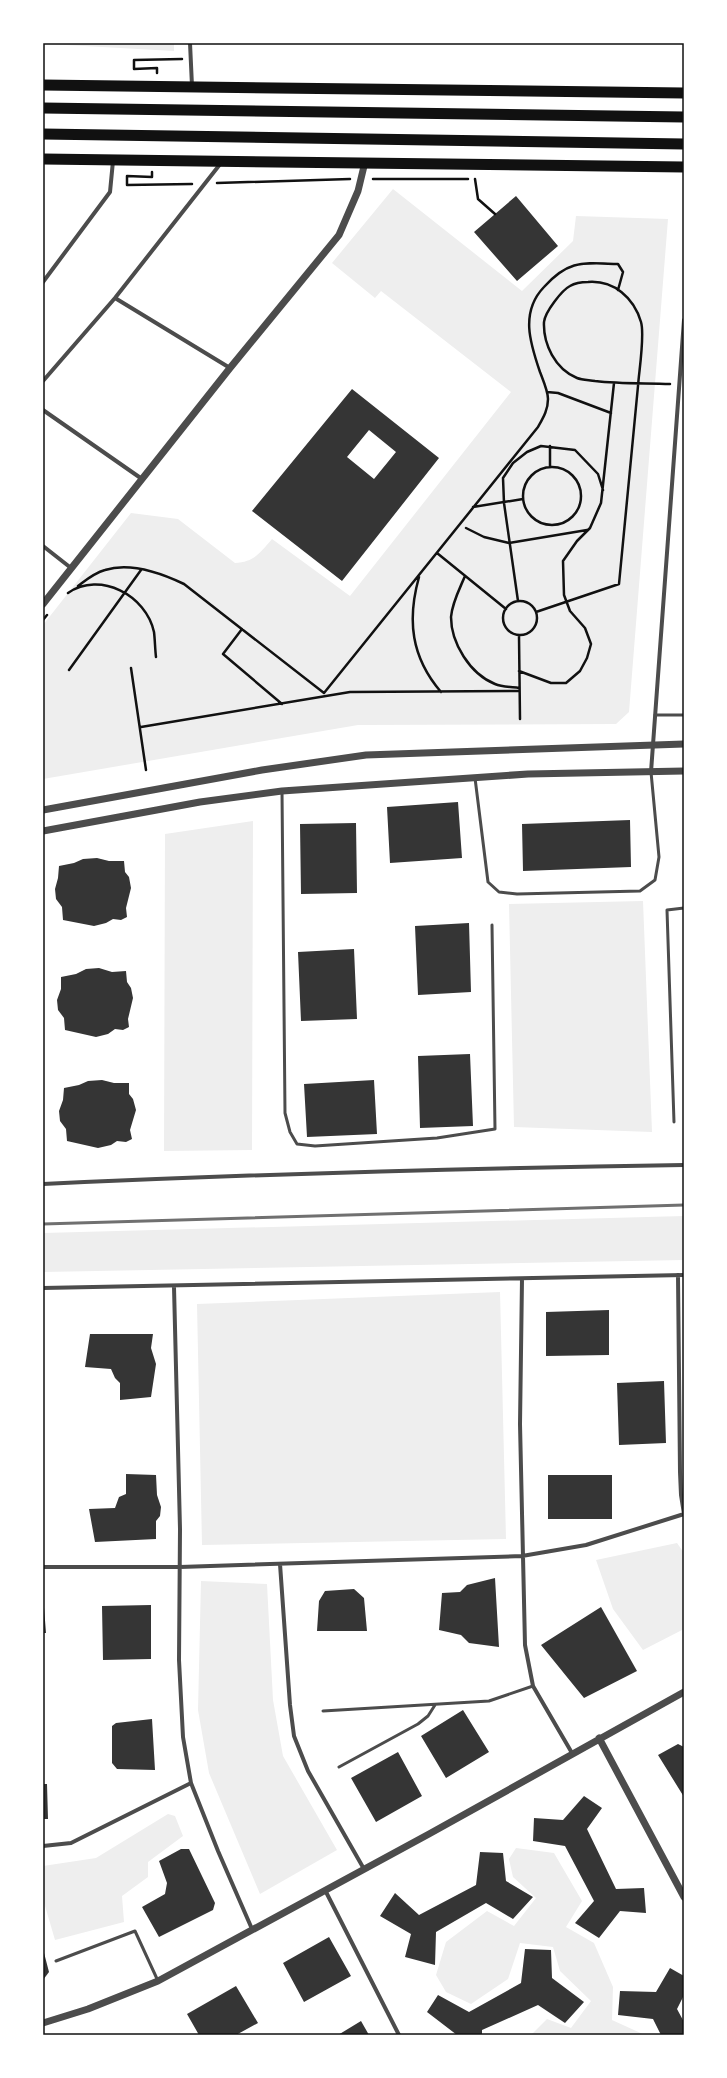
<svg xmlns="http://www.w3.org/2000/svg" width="727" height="2078" font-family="'Varela Round',sans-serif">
<rect width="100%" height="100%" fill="#fff"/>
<path fill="#eee" d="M 47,43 L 174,43 L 174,51 L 48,44 Z
M 393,189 L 522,291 L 573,241 L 576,216 L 668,219 L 629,712 L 616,724 L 358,725 L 43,779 L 43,625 L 131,513 L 178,519 L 235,563 C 254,562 260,553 272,539 L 350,596 L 511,392 L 381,291 L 375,298 L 332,263 Z
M 253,821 L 252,1150 L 164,1151 L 165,834 Z
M 643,901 L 652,1132 L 514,1127 L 509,904 Z
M 684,1216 L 684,1260 L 43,1272 L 43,1233 Z
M 500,1292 L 506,1539 L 202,1545 L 197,1304 Z
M 677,1543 L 684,1553 L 684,1629 L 643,1650 L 613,1609 L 596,1560 Z
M 201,1581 L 267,1584 L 273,1700 L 283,1756 L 337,1850 L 260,1894 L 209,1773 L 198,1710 Z
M 168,1814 L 175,1816 L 183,1836 L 148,1862 L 148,1877 L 122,1896 L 124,1922 L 55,1940 L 43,1899 L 43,1866 L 96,1858 Z
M 516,1848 L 554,1853 L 582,1901 L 566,1927 L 594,1943 L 613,1987 L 612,2020 L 645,2035 L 531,2035 L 547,2019 L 571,2028 L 591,2001 L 560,1971 L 553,1947 L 520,1943 L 508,1979 L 471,2004 L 446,1992 L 436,1975 L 446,1942 L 487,1911 L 514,1926 L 536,1898 L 513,1877 L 509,1859 Z"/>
<path fill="#353535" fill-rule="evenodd" d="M 516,196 L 558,246 L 517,281 L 474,232 Z
M 352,389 L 439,458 L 342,581 L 252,511 ZM 369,430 L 396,452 L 374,479 L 347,457 Z
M 458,802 L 462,858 L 390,863 L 387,807 Z
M 630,820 L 631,867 L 523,871 L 522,824 Z
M 356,823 L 357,893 L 301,894 L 300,824 Z
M 97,858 L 109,861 L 124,861 L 125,872 L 129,877 L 131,888 L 126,908 L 127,917 L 121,920 L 113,919 L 106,923 L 94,926 L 63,920 L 62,907 L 56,899 L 55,889 L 58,878 L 59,866 L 74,863 L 83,859 Z
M 469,923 L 471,992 L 418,995 L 415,926 Z
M 354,949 L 357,1019 L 301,1021 L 298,952 Z
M 99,968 L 112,972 L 126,971 L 127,982 L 131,988 L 133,998 L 128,1019 L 129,1027 L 123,1030 L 115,1029 L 108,1034 L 96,1037 L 65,1030 L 64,1018 L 58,1010 L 57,1000 L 61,989 L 61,977 L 76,974 L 86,969 Z
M 470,1054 L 473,1126 L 420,1128 L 418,1056 Z
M 102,1080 L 114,1083 L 129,1083 L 129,1094 L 133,1099 L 136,1110 L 130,1130 L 132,1139 L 126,1142 L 117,1141 L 111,1145 L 98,1148 L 67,1141 L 66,1129 L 60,1121 L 59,1111 L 63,1100 L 64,1088 L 79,1085 L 88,1081 Z
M 374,1080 L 377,1134 L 307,1137 L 304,1084 Z
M 609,1310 L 609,1355 L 546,1356 L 546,1312 Z
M 90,1334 L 153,1334 L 151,1348 L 156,1364 L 151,1397 L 120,1400 L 120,1383 L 115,1378 L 111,1369 L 85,1367 Z
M 664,1381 L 666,1443 L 619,1445 L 617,1383 Z
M 126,1474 L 156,1475 L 157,1495 L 161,1507 L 160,1516 L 156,1521 L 156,1539 L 95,1542 L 89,1509 L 115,1508 L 119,1497 L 126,1494 Z
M 548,1475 L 612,1475 L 612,1519 L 548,1519 Z
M 495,1578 L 499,1647 L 469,1643 L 461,1635 L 439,1630 L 442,1593 L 460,1592 L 467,1585 Z
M 354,1589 L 364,1598 L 367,1631 L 317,1631 L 319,1601 L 325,1591 Z
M 43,1595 L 46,1633 L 43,1633 Z
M 151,1605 L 151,1659 L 103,1660 L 102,1606 Z
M 601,1607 L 637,1671 L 584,1698 L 541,1645 Z
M 463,1710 L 489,1752 L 446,1778 L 421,1736 Z
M 152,1719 L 155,1770 L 117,1769 L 112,1763 L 112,1726 L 116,1723 Z
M 678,1744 L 684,1747 L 684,1797 L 658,1755 Z
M 398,1752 L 422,1796 L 376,1822 L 351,1778 Z
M 43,1784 L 47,1784 L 48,1819 L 43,1819 Z
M 584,1796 L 602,1808 L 587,1829 L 616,1889 L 644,1888 L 646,1913 L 620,1911 L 599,1938 L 575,1923 L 594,1901 L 565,1846 L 533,1841 L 534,1818 L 563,1820 Z
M 181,1849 L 189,1849 L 215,1903 L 213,1910 L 159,1937 L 142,1907 L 165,1894 L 167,1883 L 159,1861 Z
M 480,1852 L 503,1853 L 506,1881 L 533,1897 L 513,1919 L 486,1903 L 436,1932 L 435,1965 L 405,1957 L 411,1934 L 380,1916 L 395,1893 L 419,1915 L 476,1885 Z
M 329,1937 L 351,1976 L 304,2002 L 283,1963 Z
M 43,1949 L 49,1972 L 43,1980 Z
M 525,1949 L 551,1950 L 552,1978 L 584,2002 L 565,2023 L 538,2005 L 482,2030 L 482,2035 L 457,2035 L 427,2012 L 438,1995 L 469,2012 L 521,1983 Z
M 670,1968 L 684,1976 L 684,1995 L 677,2009 L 684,2022 L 684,2035 L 661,2035 L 653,2019 L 618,2015 L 620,1991 L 656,1992 Z
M 236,1986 L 258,2023 L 236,2035 L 199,2035 L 187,2014 Z
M 361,2021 L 369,2035 L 338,2035 Z"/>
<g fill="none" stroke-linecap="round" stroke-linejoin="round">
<path stroke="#111" stroke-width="2.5" d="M 157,73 L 157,68 L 134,69 L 134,60 L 182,59
M 152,172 L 152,177 L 127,176 L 127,185 L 192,184
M 373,179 L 468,179
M 475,179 L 478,199 L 495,214
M 217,183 L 350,179
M 547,392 L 558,393 L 611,413
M 550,446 L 550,467
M523 496a29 29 0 1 1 58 0a29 29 0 1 1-58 0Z
M 473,507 L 523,499
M 466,528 L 484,537 L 509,543 L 587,530
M 437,553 L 506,609
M 465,576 C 460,588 452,603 451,617 C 451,643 470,674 495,684 C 502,687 511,687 519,688
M 419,577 C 407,620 411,657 441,692
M 78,586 C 86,580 94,573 105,570 C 130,562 161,573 184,584 L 324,693
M 68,593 C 100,571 146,595 154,632 C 155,640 155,649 156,657
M503 618a17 17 0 1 1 34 0a17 17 0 1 1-34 0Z
M 518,601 L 504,503 L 503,478 L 513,463 L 527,452 L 541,446 L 575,450 L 598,474 L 603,490
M 536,612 L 619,584 C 625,518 632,452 638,386 C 639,371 645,335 641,322 C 634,298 614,280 588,282 C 583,282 575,283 570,286 C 562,290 545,312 544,322 C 543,344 555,369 577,378 C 582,380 589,380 595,381 C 620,384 645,383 670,384
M 43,620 L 47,615
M 242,629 L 223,654 L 282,704
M 519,636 L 520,719
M 131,668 L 146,770
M 69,670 L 141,570
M 519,671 L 551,683 L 566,683 L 580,671 L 587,658 L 591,644 L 585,628 L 570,611 L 564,595 L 563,561 L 577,541 L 590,528 L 601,503 L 614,383
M 324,693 L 538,427 C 543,418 548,410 548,399 C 548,391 543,380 540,372 C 530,343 520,312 544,287 C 569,259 584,263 618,264 L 623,272 L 618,290
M 141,727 L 350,692 L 519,691"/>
<path stroke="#4c4c4c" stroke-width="3" d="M 655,715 L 684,715
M 475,778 L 488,882 L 499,892 L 517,894 L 640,891 L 655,880 L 659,857 L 651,772
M 282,791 L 285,1113 L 290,1132 L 297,1144 L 315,1146 L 437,1138 L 495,1129 L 492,925
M 674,1122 L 667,910 L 684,908
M 323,1711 L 489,1701 L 533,1686
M 339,1767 L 418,1724 L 428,1716 L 435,1705
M 56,1961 L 135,1931 L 158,1981"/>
<path stroke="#4c4c4c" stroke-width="4" d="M 190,43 L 192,86
M 43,282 L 110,192 L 113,161
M 115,298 L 230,368
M 43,381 L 115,298 L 221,163
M 43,410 L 142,479
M 43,546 L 71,568
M 651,772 L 684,320
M 43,1184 C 257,1174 470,1168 684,1165
M 522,1279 L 520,1424 L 525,1645 L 533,1686 L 572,1753
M 174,1287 L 180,1529 L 179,1660 L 183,1737 L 191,1783 L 218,1851 L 252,1929
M 43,1288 L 684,1275
M 280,1564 L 290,1705 L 294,1736 L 308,1771 L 364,1869
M 43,1567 L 180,1567 L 522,1556 L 586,1545 L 684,1514 L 681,1495 L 680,1472 L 678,1275
M 43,1846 L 71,1843 L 191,1783
M 325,1890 L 399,2035"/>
<path stroke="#4c4c4c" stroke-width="7" d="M 43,604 L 230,368 L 339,235 L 358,191 L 365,162
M 43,810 L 262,770 L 366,755 L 684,744
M 43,831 L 200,802 L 282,791 L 528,774 L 684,771
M 599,1738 L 684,1897
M 43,2023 L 88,2009 L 158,1981 L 429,1834 L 684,1692"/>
<path stroke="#111" stroke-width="11" d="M 43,85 L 684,93
M 43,108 L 684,117
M 43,134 L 684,144
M 43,159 L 684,167"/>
<path stroke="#707070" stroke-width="3" d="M 43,1224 L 684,1205"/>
</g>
<rect width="727" height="2078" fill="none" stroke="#ffffff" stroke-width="88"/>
<rect x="44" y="44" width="639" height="1990" fill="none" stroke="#111" stroke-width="1.5"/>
</svg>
